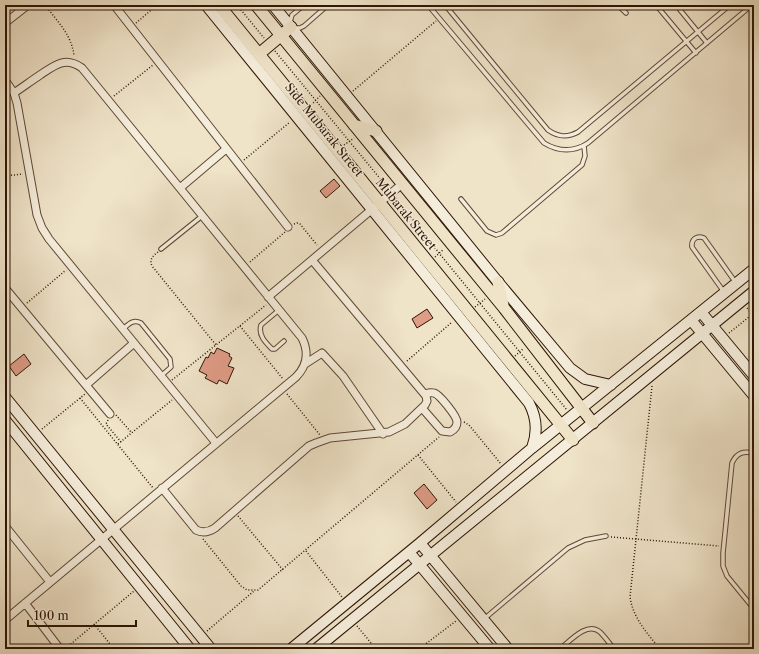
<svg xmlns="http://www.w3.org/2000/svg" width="759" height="654" font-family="'Libre Caslon Text',serif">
<rect width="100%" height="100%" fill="#efe3c8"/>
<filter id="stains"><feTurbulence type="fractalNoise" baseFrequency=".005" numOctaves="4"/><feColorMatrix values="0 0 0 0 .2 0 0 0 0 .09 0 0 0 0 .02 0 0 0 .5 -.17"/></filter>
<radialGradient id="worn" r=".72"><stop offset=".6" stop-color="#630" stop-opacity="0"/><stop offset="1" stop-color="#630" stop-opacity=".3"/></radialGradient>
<path fill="#df9c87" stroke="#2d1505" d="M 334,179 L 340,186 L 326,198 L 320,191 Z
M 427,309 L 433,318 L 417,328 L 412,319 Z
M 217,348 L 230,354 L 229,356 L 232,358 L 228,366 L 234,368 L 227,384 L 219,380 L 217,384 L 205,378 L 207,375 L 199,371 L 206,357 L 208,358 L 211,352 L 214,354 Z
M 24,354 L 31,364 L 16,376 L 9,366 Z
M 424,484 L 437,500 L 427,509 L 414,493 Z"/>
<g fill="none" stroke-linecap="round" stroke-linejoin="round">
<g stroke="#5e4836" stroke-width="5.5">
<path id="lane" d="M 428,5 L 544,143 C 559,152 574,152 588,143 L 752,5
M 445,5 L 548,130 C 558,137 567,138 578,132 L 730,5
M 618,5 L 626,13
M 656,5 L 696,53
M 676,5 L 707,43
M 290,22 L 292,15 L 304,5
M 294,28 L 300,28 L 304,26 L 328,5
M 461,199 L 487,231 L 496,235 L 502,233 L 582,165 L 585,156 L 584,146
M 161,249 L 202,216
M 724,292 L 692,247 C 691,239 697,235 704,238 L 736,283
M 279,310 L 261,325 C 258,335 265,342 272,349 L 275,349 L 284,341
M 123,329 C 129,324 133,319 141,323 L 170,359 L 171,367 L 161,376
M 754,453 C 744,451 737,452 732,463 L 723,553 L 723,566 L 727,576 L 754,609
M 484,619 L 568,548 L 585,540 L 606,536
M 560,649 C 570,641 587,621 600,632 C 605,637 610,644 614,649"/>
</g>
<g stroke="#5e4836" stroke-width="9">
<path id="street" d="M 114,5 L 288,227
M 5,23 L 28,5
M 5,80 L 14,93 L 17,103 L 37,215 L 42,228 L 49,239 L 216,443
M 180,188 L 226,149
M 5,288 L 110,414
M 268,297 L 402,184
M 305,364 L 322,353 L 343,376 L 383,434
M 86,385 L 134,343
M 422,408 L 442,431 L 450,432 C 454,430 457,427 457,422 C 457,416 439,394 434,393 C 430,392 428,393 425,394
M 162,488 L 196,530 C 202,533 209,532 215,528 L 309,446 L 316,443 L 330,438 L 389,432 L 405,424 L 425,405 L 427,401 L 426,396 L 312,260
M 5,526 L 50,582
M 25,603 L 60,649
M 5,620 L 296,377 C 307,366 309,352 302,338 L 82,68 C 65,56 55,65 40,75 C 31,81 23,87 14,93"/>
</g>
<g stroke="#2d1505" stroke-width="12">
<path id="secondary" d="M 206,5 L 529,403 C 537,418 538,432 532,448
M 273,5 L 498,282 L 570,368 L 585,379 L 611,385
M 701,312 L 754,376
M 691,320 L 754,396
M 5,397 L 211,649
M 5,420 L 190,649
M 420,543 L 508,649
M 409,552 L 490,649
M 291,649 L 420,543 L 532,448 L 754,269
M 316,649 L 754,291"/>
</g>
<g stroke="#2d1505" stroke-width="13">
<path id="primary" d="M 219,5 L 573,440
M 256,5 L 504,308 L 593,423
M 259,54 L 291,27
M 354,125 L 376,131
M 498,282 L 503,305"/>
</g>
<path stroke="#2d1505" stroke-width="1.5" stroke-dasharray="1 2" stroke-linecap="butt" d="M 45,5 C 57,21 72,35 74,56
M 237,5 L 264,38
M 136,23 L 157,5
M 275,51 L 387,187
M 353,91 L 436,21
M 114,96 L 153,65
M 311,105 L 320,96
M 344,145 L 354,138
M 244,160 L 290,122
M 5,176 L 23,174
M 396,198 L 439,253 L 567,410
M 294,224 L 297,223 L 300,224 L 317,245
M 158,252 C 153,256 149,259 152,266 L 216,345
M 435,257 L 444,249
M 250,262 L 285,232
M 27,303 L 66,270
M 475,307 L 485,299
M 747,308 L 752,314
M 240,326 L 283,379
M 729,333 L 754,313
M 515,356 L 524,348
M 749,357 L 754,353
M 407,361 L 452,322
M 172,380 L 266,305
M 652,386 L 630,597 C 633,618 647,633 660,649
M 287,394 L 320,435
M 80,398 L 153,488
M 116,415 L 132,433
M 108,420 L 106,424 L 121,442
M 464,422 L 469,425 L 501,464
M 42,429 L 85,394
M 118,444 L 172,400
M 418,455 L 456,502
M 238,516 L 283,570
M 611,537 L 719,546
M 203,539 L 241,586 L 247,590 L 258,590 L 439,437
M 306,551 L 342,597
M 94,624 L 114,649
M 357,626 L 376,649
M 207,631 L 254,591
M 66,648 L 134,591
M 419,649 L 456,621"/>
<use href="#lane" stroke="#f5eddb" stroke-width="3.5"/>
<use href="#street" stroke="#f5eddb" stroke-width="7"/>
<use href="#secondary" stroke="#f5eddb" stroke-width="10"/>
<use href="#primary" stroke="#efe3c8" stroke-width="11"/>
</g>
<g text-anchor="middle" stroke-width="3" stroke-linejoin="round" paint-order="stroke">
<g font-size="12" fill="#2d1505" stroke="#f5eddb">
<text transform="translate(324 130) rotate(51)" y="4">Side Mubarak Street</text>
<text transform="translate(406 214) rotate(51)" y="4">Mubarak Street</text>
</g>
</g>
<rect width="759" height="654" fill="none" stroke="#efe3c8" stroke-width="20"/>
<rect x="6" y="6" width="747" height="642" fill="none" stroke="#2d1505" stroke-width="2"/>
<rect x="10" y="10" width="739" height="634" fill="none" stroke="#2d1505"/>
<path d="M28 620v6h108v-6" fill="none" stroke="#2d1505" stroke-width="2"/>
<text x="34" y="620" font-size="12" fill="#2d1505" stroke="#f5eddb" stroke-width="3" paint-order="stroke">100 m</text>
<rect width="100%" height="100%" filter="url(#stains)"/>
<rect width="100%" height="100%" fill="url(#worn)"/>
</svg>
